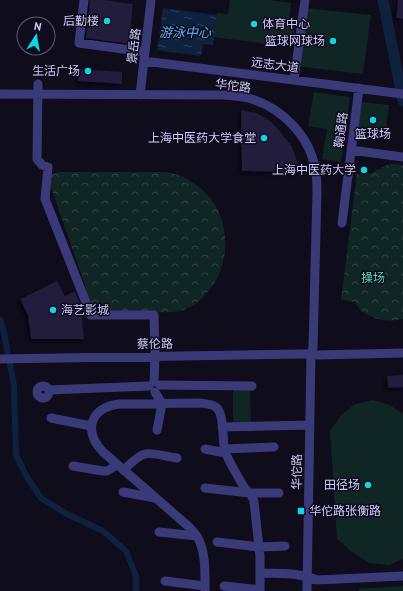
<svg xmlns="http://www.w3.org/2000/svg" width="403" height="591" font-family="'PT Sans','Noto Sans SC',sans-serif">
<defs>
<pattern id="forest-crowns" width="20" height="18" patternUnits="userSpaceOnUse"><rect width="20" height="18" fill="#102624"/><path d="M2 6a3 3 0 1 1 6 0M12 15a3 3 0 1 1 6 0" fill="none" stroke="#324445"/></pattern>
<pattern id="water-ripples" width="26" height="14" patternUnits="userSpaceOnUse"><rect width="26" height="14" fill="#0e223f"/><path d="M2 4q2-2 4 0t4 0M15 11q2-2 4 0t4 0" fill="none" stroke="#30415c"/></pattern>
<filter id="shadow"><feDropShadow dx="-2.5" dy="2.5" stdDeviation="2" flood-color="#0009"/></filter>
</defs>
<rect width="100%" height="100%" fill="#0f0c1c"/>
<path fill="url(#forest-crowns)" d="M 389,164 L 396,164 L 403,165 L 403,319 C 386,323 363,319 355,302 L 341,300 L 357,174 L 372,173 L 377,170 Z
M 59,172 L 159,172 C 163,172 167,172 171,173 C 190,177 208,192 217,208 C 225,224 228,246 223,262 C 219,281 204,301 186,309 C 182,311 178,311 174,312 L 95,314 L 47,176 Z"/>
<path fill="#102624" d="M 230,0 L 270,0 L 291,3 L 289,23 L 295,24 L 292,47 L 214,37 L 217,13 L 228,14 Z
M 304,8 L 371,15 L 363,74 L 296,66 Z
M 314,92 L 350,97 L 341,162 L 322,159 L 327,129 L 308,126 Z
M 361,102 L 389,105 L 385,138 L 357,134 Z
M 233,390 L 250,390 L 251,423 L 233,423 Z
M 373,400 L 390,405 L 403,414 L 403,559 L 389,565 L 369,563 L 351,551 L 337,539 L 330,431 L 341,415 L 355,404 Z
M 403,586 L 403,591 L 359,591 L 359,589 Z"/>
<path fill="url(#water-ripples)" d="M 163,8 L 217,15 L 213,45 L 203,44 L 201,56 L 157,50 Z"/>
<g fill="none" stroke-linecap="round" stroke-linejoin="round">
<path stroke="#0e223f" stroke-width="6" d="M 0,320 L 3,328 L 14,385 L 16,455 L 27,477 L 41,498 L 65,513 L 103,531 L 126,551 L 136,576 L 136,591"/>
<path stroke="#0e223f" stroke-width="11" d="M 383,0 L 403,101"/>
</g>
<path fill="#201a3c" filter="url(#shadow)" d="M 90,0 L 104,0 L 133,4 L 129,44 L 86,38 Z
M 398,0 L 403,0 L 403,19 L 396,18 Z
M 79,69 L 122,72 L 122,84 L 78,81 Z
M 241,110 L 257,113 L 270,121 L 279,130 L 292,147 L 297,161 L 297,172 L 242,171 Z
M 57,281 L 65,296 L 75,291 L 81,306 L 84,339 L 31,339 L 28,315 L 20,299 Z
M 403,375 L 403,387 L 388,388 L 387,376 Z"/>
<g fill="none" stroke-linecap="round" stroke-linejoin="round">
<path stroke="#3b3a79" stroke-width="9" d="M 84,0 L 79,43 L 145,52
M 144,61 L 403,94
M 294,80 L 305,0
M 38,84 L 37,159 L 42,165 L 48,167 L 45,199 L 91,315 L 154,315 L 155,356 L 154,382
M 0,94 L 224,95 C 232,96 240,96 248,98 C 281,107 309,135 315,168 C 317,176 317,184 317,193 L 313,347 L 311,354 L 307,591
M 140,95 L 151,0
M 351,150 L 403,157
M 342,223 L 359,88
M 0,359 L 299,354 L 311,354 L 318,355 L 403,353
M 160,385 L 252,386
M37 392a6 6 0 1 1 12 0a6 6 0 1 1-12 0Z
M 49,390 L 149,386
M 155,392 L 162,404 L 157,430
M 51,418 L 91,426
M 222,427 L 310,425
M 205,449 L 226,453
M 224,449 L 274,447
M 73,466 L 103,471 L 107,471 L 117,465
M 123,470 C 130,465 137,456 145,454 C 153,452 168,457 177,458
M 205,488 L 250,493 L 279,493
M 123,492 L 155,498
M 159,532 L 197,536
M 217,542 L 259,547 L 285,546
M 261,573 C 281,574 298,572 317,580 L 403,576
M 165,581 L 205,586
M 224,586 L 260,590
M 205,591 C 205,574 206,553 198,538 C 196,534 192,530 188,526 L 103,452 C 83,431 90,408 119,404 L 200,403 C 207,404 216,404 219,411 C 225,421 221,441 226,454 C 231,465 238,477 244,487 C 248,492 253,495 254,502 L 260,556 L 260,591"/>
</g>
<g fill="#0cd6e6" stroke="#0f0c1c" stroke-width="1.5">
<circle cx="107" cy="21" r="4"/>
<circle cx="254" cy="24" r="4"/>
<circle cx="333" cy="41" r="4"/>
<circle cx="88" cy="71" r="4"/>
<circle cx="373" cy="120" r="4"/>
<circle cx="264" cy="138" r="4"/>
<circle cx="364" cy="170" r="4"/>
<circle cx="53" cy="310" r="4"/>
<circle cx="368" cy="485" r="4"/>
<rect x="297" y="507" width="8" height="8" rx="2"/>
</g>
<g text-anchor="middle" stroke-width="3" stroke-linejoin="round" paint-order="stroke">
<g font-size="12" fill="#cfcafc" stroke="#0f0c1c" text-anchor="end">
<text x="99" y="25">后勤楼</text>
<text x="262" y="28" text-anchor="start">体育中心</text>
<text x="325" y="45">篮球网球场</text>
<text x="80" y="75">生活广场</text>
<text x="373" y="138" text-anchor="middle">篮球场</text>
<text x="256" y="142">上海中医药大学食堂</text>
<text x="356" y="174">上海中医药大学</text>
<text x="61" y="314" text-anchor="start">海艺影城</text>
<text x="360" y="489">田径场</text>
<text x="309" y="515" text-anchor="start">华佗路张衡路</text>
</g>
<g font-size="12" fill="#cfcafc" stroke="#0f0c1c">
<text transform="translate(134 46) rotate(-83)" y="4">景岳路</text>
<text transform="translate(275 65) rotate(7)" y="4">远志大道</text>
<text transform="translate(233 86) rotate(7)" y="4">华佗路</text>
<text transform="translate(341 130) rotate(-83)" y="4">鞠通路</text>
<text transform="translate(155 344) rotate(-1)" y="4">蔡伦路</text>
<text transform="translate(297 472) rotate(-89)" y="4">华佗路</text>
</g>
<g font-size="12" fill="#5cd7b5" stroke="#0f0c1c">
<text x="373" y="282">操场</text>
</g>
<g font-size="13" font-style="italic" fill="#5eb4f6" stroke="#0f0c1c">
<text x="185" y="37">游泳中心</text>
</g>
</g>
<g transform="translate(36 36) rotate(11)"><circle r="19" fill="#0f0c1c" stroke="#5c5876"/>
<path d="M0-3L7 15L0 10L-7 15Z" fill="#0cd6e6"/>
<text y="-6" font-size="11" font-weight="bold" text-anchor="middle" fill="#cfcafc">N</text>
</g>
</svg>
